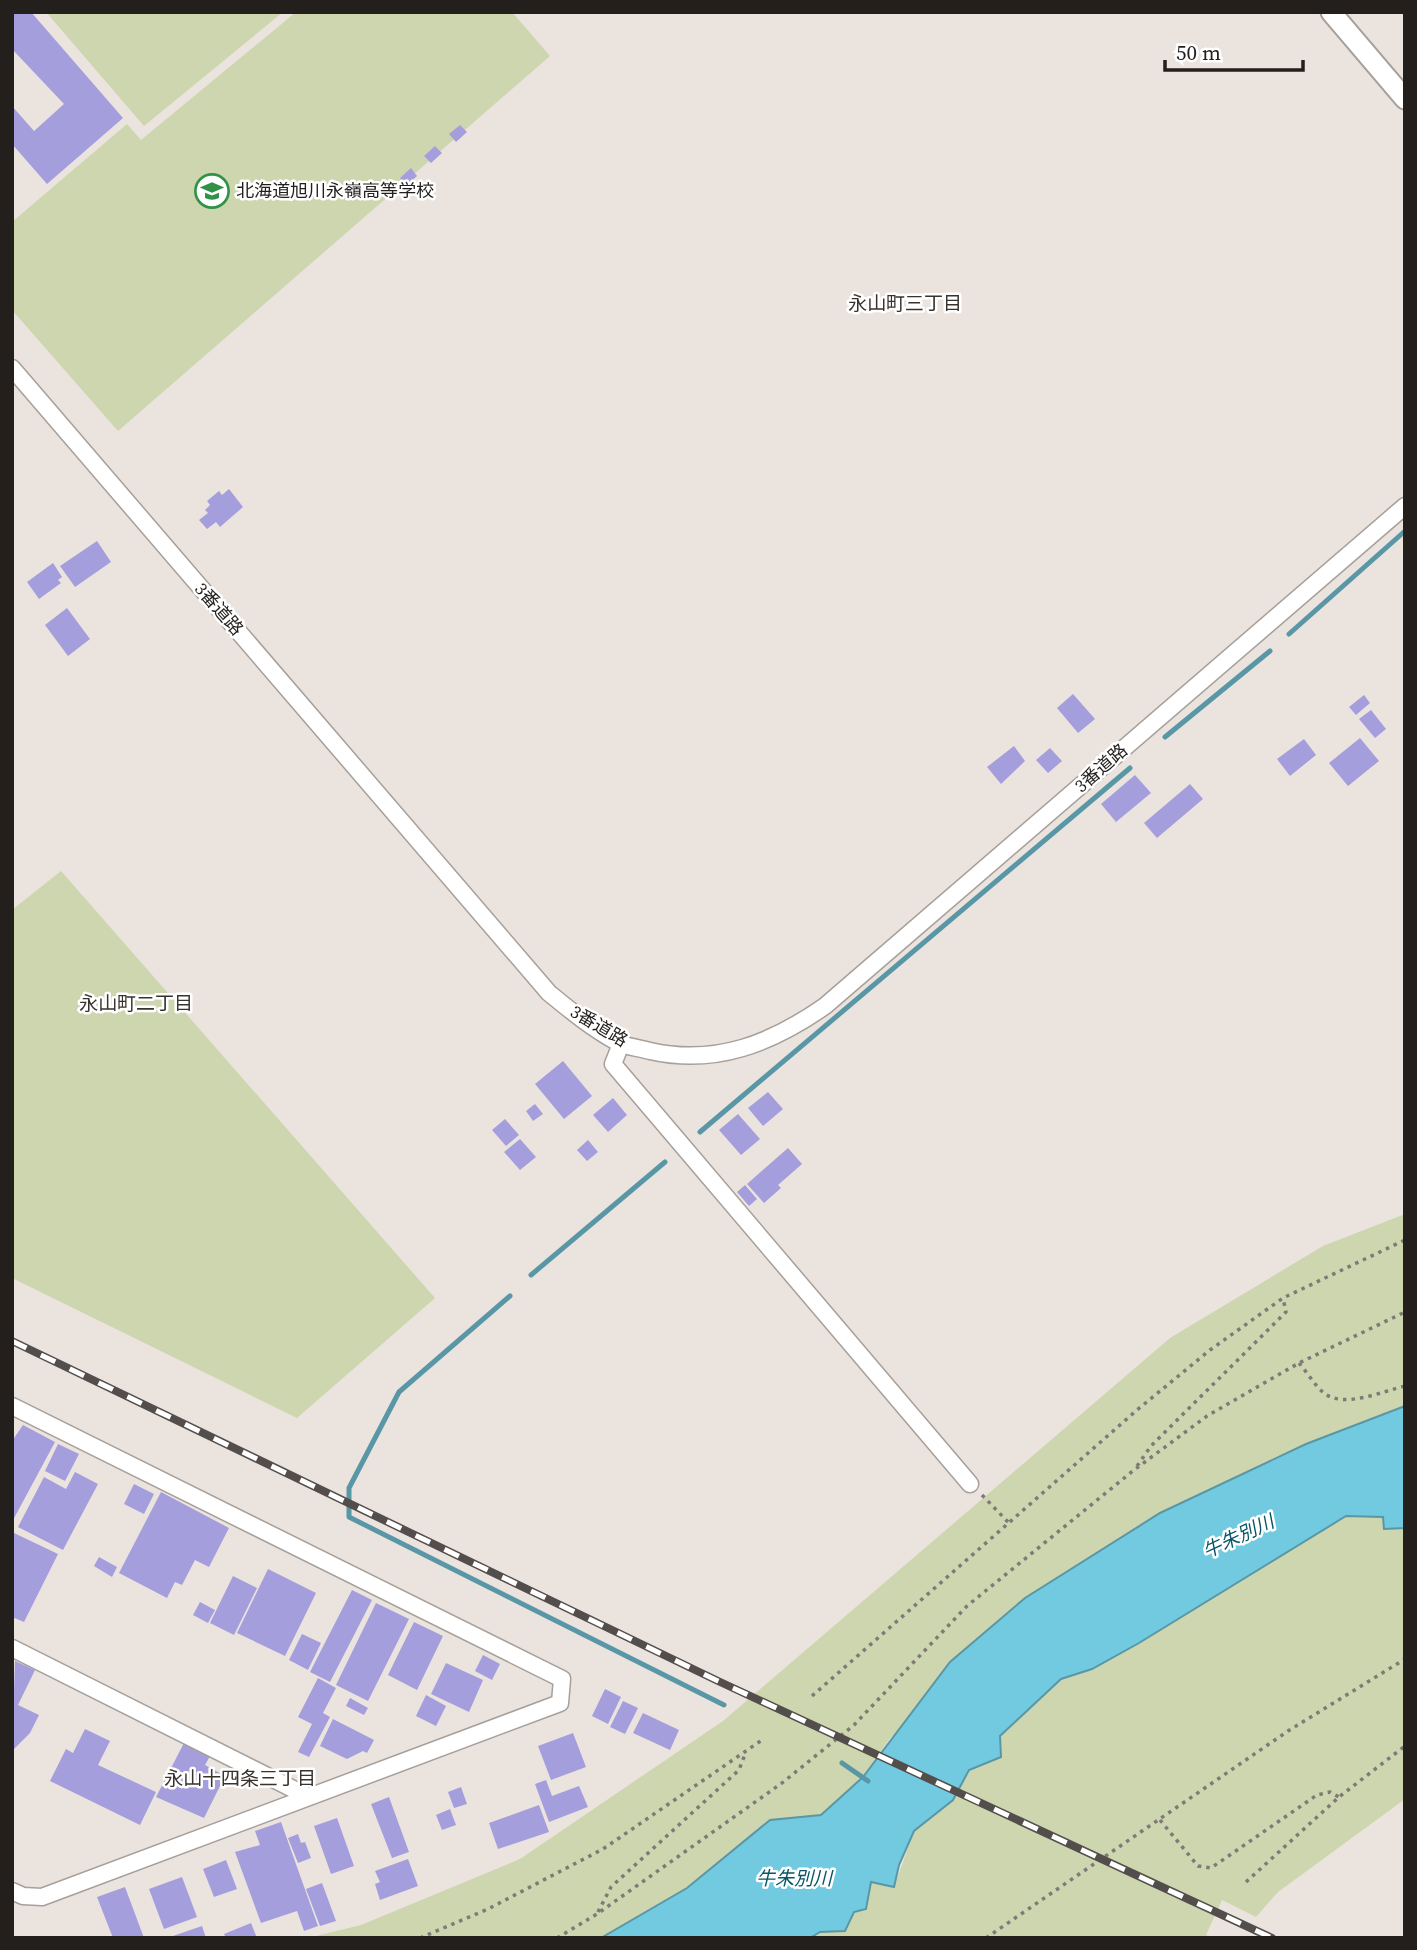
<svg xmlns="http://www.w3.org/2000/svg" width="1417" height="1950" font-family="'Source Serif 4','Noto Sans JP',serif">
<rect width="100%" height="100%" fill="#ebe3de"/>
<path fill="#cdd6ae" d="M 46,12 L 283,12 L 144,126 Z
M 296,12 L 512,12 L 550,56 L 118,431 L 12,310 L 12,222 L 127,124 L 141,140 Z
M 61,871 L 435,1298 L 297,1418 L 12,1278 L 12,910 Z
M 1405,1214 L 1405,1406 L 1306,1444 L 890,1738 L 863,1777 L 821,1816 L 770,1820 L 687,1888 L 601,1938 L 308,1938 L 361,1925 L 520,1859 L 723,1721 L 1170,1338 L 1323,1246 Z
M 1346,1516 L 1383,1517 L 1400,1529 L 1405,1528 L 1405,1799 L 1278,1892 L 1256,1917 L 1222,1900 L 1206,1935 L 1216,1938 L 810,1938 L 820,1932 L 845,1931 L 854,1912 L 866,1909 L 870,1882 L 894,1887 L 914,1831 L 953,1800 L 969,1770 L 1001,1757 L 1000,1736 L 1061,1679 L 1092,1669 L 1139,1643 Z"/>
<path fill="#72cae0" stroke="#5a97a6" stroke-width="2" d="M 1405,1406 L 1405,1528 L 1384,1529 L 1383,1517 L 1346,1516 L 1139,1643 L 1092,1669 L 1061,1679 L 1000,1736 L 1001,1757 L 969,1770 L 953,1800 L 914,1831 L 899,1865 L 894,1887 L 871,1882 L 866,1909 L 854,1912 L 845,1931 L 820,1932 L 810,1938 L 601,1938 L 687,1888 L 770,1820 L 821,1815 L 863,1777 L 950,1662 L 1025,1598 L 1160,1513 L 1306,1444 Z"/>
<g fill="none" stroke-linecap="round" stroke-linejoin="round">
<path stroke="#5a97a6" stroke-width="5" d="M 1289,634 L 1405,531
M 1165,737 L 1270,651
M 700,1132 L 1130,768
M 531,1275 L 665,1162
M 510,1296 L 399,1392 L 349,1488 L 349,1517 L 724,1705
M 842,1763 L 868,1781"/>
</g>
<path fill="#a59edd" d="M 12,12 L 31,12 L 123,118 L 47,184 L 12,144 L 12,106 L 34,131 L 64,104 L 12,49 Z
M 460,125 L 467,132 L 456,142 L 449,134 Z
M 435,146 L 442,153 L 431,163 L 424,156 Z
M 411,168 L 417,176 L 406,186 L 400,178 Z
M 229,489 L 243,507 L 220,527 L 216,522 L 207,529 L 199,520 L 208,513 L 205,510 L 210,505 L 207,501 L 219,491 L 222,495 Z
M 97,541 L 111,562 L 75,587 L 60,566 Z
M 53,563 L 62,577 L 58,580 L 61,583 L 39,599 L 27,582 Z
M 67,608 L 90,639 L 68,656 L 45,625 Z
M 1073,694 L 1095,719 L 1078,733 L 1057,708 Z
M 1364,695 L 1370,703 L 1356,715 L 1349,707 Z
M 1371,710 L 1386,729 L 1375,738 L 1359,719 Z
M 1360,738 L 1379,761 L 1348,786 L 1329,763 Z
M 1304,739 L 1316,755 L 1290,776 L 1277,759 Z
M 1014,746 L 1025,761 L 1001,784 L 987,767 Z
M 1050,748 L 1062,761 L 1048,773 L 1036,760 Z
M 1135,775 L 1151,793 L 1116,822 L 1101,804 Z
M 1190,784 L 1203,799 L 1157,838 L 1144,823 Z
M 563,1061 L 592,1096 L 564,1119 L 535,1084 Z
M 768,1092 L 783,1109 L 763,1126 L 748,1108 Z
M 613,1098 L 627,1115 L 608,1132 L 593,1115 Z
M 535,1104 L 543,1114 L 533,1121 L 526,1111 Z
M 738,1114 L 760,1139 L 741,1155 L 719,1130 Z
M 505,1119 L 519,1135 L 506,1146 L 492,1130 Z
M 520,1139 L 536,1157 L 520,1170 L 504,1152 Z
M 588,1140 L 598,1152 L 587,1161 L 577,1150 Z
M 788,1148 L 802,1164 L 778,1185 L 781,1188 L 764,1203 L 747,1184 Z
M 745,1185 L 757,1199 L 749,1206 L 737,1192 Z
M 23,1425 L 55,1442 L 12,1522 L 12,1441 Z
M 58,1444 L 79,1454 L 65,1481 L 45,1471 Z
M 75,1472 L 98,1484 L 63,1550 L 18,1527 L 44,1477 L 66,1489 Z
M 134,1484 L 154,1494 L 144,1514 L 124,1504 Z
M 161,1492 L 229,1528 L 209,1567 L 195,1560 L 182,1585 L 175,1582 L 167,1598 L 119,1573 Z
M 12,1532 L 58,1554 L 24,1622 L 12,1617 Z
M 99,1557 L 117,1567 L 112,1577 L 94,1566 Z
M 268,1569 L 316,1593 L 285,1656 L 237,1633 Z
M 233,1576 L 257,1588 L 234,1635 L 210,1623 Z
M 352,1590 L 372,1600 L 330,1682 L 310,1672 Z
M 200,1602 L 215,1610 L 208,1623 L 193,1615 Z
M 376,1603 L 409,1619 L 368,1701 L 336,1685 Z
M 414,1622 L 443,1636 L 417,1690 L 388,1675 Z
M 302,1634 L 321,1643 L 308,1670 L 289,1660 Z
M 483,1655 L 500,1664 L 492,1680 L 475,1671 Z
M 15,1661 L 35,1670 L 18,1705 L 39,1715 L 30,1733 L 12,1751 Z
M 446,1663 L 483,1680 L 469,1712 L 431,1694 Z
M 318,1678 L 336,1688 L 323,1713 L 330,1717 L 309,1757 L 298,1752 L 312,1724 L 298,1717 Z
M 605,1689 L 621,1697 L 608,1724 L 592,1716 Z
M 426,1695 L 446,1706 L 436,1726 L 416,1716 Z
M 350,1698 L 368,1708 L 364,1715 L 346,1706 Z
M 623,1701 L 638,1708 L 625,1734 L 610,1727 Z
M 643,1713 L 679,1730 L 670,1750 L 633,1733 Z
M 333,1719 L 374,1740 L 367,1753 L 363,1751 L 347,1759 L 320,1746 Z
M 85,1729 L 110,1741 L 98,1765 L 156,1792 L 140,1825 L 50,1781 L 66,1749 L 73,1753 Z
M 573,1733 L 586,1767 L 551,1780 L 538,1746 Z
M 184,1743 L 210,1756 L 205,1765 L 225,1776 L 204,1818 L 156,1797 Z
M 546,1780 L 552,1796 L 579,1786 L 588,1807 L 549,1822 L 535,1784 Z
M 461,1787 L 467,1804 L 454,1808 L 448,1792 Z
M 389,1797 L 409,1852 L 392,1858 L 371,1804 Z
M 539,1805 L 549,1832 L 498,1849 L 489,1823 Z
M 450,1809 L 456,1825 L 442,1830 L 436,1815 Z
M 337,1818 L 354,1866 L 331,1874 L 314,1826 Z
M 281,1822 L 318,1926 L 304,1931 L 297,1911 L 261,1923 L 235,1852 L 260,1845 L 255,1831 Z
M 298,1834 L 301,1843 L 305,1842 L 311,1858 L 298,1863 L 288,1838 Z
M 408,1859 L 418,1886 L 380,1900 L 375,1884 L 380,1882 L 375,1871 Z
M 226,1860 L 237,1889 L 214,1897 L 203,1869 Z
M 182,1877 L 197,1917 L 164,1929 L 149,1889 Z
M 322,1883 L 336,1921 L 320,1926 L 306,1889 Z
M 125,1887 L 144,1938 L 113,1938 L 97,1897 Z
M 251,1923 L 257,1938 L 226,1938 L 224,1934 Z
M 202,1926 L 206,1938 L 170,1938 L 170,1937 Z"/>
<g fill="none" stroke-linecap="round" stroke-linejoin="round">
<g stroke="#a69f9a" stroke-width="19">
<path id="minor" d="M 12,368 L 549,993 C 571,1011 593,1029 619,1043 C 628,1047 640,1048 650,1051 C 716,1066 772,1043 825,1006 L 1405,506
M 621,1044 L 613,1064 L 970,1484
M 12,1406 L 562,1679 L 560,1703 L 42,1897 L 23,1896 L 12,1891
M 12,1648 L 307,1796"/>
</g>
<g stroke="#a69f9a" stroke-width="23">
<path id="tertiary" d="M 1331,12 L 1405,99"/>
</g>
<path stroke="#7f7a77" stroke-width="3.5" stroke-dasharray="3.5 5" stroke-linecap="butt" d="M 1299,1363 C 1307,1372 1315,1386 1324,1393 C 1344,1409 1383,1391 1405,1386
M 1137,1466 L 1151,1446 L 1286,1312 L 1283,1298
M 982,1495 L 1008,1522
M 812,1696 L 1137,1410 L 1210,1350 L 1283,1298 L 1405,1240
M 1160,1820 L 1198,1866 L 1211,1868 L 1317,1795 L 1330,1792 L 1339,1797
M 1246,1882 L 1339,1797 L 1405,1746
M 598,1912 L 611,1887 L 739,1770 L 745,1754
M 420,1938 L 488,1909 L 603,1849 L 762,1740
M 557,1938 L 597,1914 L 782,1783 L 854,1725 L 967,1606 L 1134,1470 L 1207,1416 L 1299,1363 L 1405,1312
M 986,1938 L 1288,1731 L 1405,1659"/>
<use href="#minor" stroke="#fff" stroke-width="16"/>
<use href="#tertiary" stroke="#fff" stroke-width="19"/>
<g stroke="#534e4c" stroke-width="8">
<path id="rail" d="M 12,1341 L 718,1681 L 1272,1938"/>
</g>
<use href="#rail" stroke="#fff" stroke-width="5" stroke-dasharray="16" stroke-linecap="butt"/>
</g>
<defs>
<g id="school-ring" transform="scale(1.75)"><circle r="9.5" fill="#fff" stroke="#309246" stroke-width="1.5"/><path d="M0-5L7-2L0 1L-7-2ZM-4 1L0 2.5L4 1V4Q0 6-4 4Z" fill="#309246"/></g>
</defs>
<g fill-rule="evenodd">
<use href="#school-ring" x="212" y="191"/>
</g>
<g text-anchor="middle" stroke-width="5" stroke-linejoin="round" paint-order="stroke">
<g font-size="18" fill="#221f1d" stroke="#fff" text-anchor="start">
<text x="236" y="197">北海道旭川永嶺高等学校</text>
</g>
<g font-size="18" fill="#221f1d" stroke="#fff">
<text transform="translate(219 609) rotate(49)" y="6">3番道路</text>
<text transform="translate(1101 768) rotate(-41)" y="6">3番道路</text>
<text transform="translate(599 1026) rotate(31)" y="6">3番道路</text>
</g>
<g font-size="19" fill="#38322e" stroke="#fff">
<text x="905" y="310">永山町三丁目</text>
<text x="136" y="1010">永山町二丁目</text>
<text x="240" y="1785">永山十四条三丁目</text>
</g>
<g font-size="19" font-style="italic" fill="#085666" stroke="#fff">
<text transform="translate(1238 1536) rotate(-25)" y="7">牛朱別川</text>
<text x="794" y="1885">牛朱別川</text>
</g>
</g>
<rect width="1417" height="1950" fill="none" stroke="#221f1d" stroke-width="28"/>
<path d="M1165 60v10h138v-10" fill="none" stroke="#221f1d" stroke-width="3.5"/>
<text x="1176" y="60" font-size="21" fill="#221f1d" stroke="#ffffff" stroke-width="5" paint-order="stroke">50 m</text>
</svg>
